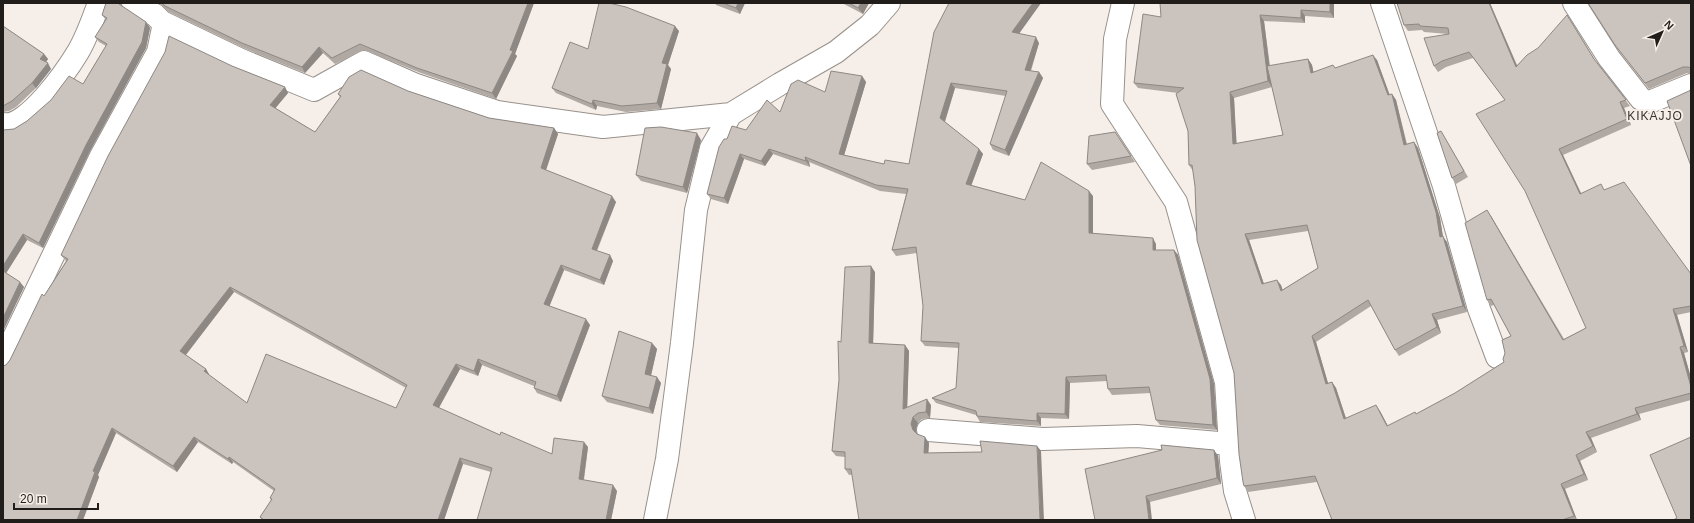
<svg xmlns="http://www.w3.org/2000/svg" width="1694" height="523" font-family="Arial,sans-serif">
<rect width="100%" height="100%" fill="#f6eee8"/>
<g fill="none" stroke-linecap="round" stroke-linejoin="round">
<g stroke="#98918b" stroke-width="24">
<path id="minor" d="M 1123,3 L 1115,39 L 1112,104 L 1176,202 L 1226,382 L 1231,461 L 1235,491 L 1244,520
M 1382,3 L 1444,186 L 1479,309 L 1497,357
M 1574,3 L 1609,58 L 1641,99 L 1647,102 L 1652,101 L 1691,85
M 162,22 L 241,60 L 314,90 L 364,62 L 416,85 L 497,112 L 603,127 L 731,114
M 3,124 C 27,129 67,70 78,52 C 87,37 93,19 99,3
M 3,360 L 101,156 L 158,52 L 163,28 L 162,22 L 155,15 L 133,3
M 928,430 L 1043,439 L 1137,436 L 1230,444
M 655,520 L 667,459 L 682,343 L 696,210 L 711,148 L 731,114 L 780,84 L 836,52 L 870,25 L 889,3"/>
</g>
<use href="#minor" stroke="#fff" stroke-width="22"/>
</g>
<path fill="#afa8a3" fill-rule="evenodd" d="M 106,3 L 121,3 L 121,6 L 146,22 L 150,28 L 146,48 L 90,151 L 43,248 L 27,240 L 6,273 L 24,287 L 3,331 L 3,130 L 14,129 L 27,121 L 83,84 L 106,46 L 99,42 L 95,37 L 106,20 L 102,15 Z
M 159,3 L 534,3 L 515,54 L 517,56 L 496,99 L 421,73 L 364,50 L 335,64 L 323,53 L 305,73 L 246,49 L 169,12 Z
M 715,3 L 745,3 L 740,14 L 716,5 Z
M 842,3 L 869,3 L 863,14 Z
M 949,3 L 1041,3 L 1019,33 L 1039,43 L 1031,71 L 1039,72 L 1043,78 L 1009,156 L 993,150 L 990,144 L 1006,96 L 955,88 L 945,122 L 979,149 L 983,154 L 971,185 L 1025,200 L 1093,196 L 1093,233 L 1156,244 L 1156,250 L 1174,250 L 1178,255 L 1214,384 L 1217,430 L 1160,425 L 1156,420 L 1151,393 L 1112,395 L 1108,389 L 1107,381 L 1070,383 L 1069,419 L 1041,418 L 1041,426 L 980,422 L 976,415 L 936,403 L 932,398 L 956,388 L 959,348 L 925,346 L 921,341 L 923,306 L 917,253 L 896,256 L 892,250 L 906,194 L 880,191 L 809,162 L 810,167 L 773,154 L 765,166 L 744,159 L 728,204 L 711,199 L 707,194 L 727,139 L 746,130 L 780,112 L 862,76 L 866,82 L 844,155 L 884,164 L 909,164 Z
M 1334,3 L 1334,18 L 1305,16 L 1305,23 L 1264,21 L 1270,66 L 1308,59 L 1312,65 L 1313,72 L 1377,60 L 1389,95 L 1392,94 L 1396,100 L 1407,144 L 1414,142 L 1418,148 L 1440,218 L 1443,237 L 1447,242 L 1467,312 L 1437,320 L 1441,333 L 1399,356 L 1395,350 L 1371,306 L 1316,342 L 1328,383 L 1332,382 L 1336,388 L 1346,418 L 1380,411 L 1388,426 L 1416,414 L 1455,393 L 1504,362 L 1511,336 L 1494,305 L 1491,306 L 1487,300 L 1491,216 L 1564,339 L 1586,328 L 1505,100 L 1473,58 L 1446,67 L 1438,72 L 1434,66 L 1448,34 L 1424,32 L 1422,30 L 1408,31 L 1404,25 L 1490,3 L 1517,65 L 1571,21 L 1596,62 L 1630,106 L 1624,108 L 1631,125 L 1563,155 L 1581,193 L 1605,190 L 1691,274 L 1691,312 L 1677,315 L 1688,352 L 1684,353 L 1691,378 L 1691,400 L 1639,414 L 1641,420 L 1591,438 L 1597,452 L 1580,461 L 1588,480 L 1565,489 L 1577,520 L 1332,520 L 1317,482 L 1248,492 L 1244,486 L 1234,373 L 1195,186 L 1193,171 L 1189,165 L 1188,131 L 1178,93 L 1138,88 L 1134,83 L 1161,17 ZM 1272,87 L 1283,135 L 1236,144 L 1234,98 ZM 1308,231 L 1318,268 L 1282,290 L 1281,285 L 1264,284 L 1249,240 Z
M 1691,3 L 1691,73 L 1687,73 L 1649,89 L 1615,45 Z
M 3,26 L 44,54 L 48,59 L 46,62 L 51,69 L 36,88 L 16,107 L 9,111 L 3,112 Z
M 679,31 L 668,65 L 671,69 L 661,109 L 626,112 L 597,106 L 596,110 L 556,93 L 552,88 L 588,49 Z
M 232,66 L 285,87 L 288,93 L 275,108 L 315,132 L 340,97 L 338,94 L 408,91 L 489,118 L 554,128 L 558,134 L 546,170 L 616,202 L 597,251 L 610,255 L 613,261 L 604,285 L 564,270 L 549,306 L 590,325 L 561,402 L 537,393 L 534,388 L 534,386 L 482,365 L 478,376 L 460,369 L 439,408 L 500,435 L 552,454 L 588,447 L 584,480 L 617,491 L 611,520 L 477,520 L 491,472 L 463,464 L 444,520 L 262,520 L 260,517 L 271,500 L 270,498 L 274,491 L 233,462 L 232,464 L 198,442 L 177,472 L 116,433 L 98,475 L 99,477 L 83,520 L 3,520 L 6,365 L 10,360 L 44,296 L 66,261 L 65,260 L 61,255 ZM 234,292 L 406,388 L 396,408 L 247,403 L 209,375 L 206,369 L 186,355 Z
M 1445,138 L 1468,177 L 1456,184 L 1452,178 Z
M 1120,139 L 1135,162 L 1092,170 L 1087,164 Z
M 701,140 L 687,193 L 641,181 L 636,175 Z
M 875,272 L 873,343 L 905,345 L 909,351 L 907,407 L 931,405 L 930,418 L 922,419 L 918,423 L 916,429 L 917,434 L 929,443 L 928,453 L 982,452 L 1037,446 L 1041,451 L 849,475 L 845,469 L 845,457 L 836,456 L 832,451 L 839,380 L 841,342 Z
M 652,343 L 657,349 L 651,375 L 661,383 L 653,414 L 607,402 L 602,396 Z
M 1214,450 L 1218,456 L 1221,484 L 1150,502 L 1095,520 Z"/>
<path fill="#8e8884" d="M 528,3 L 534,3 L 515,54 L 517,56 L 496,99 L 492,93 L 510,50 Z
M 738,3 L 745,3 L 740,14 L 736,8 Z
M 861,3 L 869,3 L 863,14 L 858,8 Z
M 1033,3 L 1041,3 L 1016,38 L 1012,32 Z
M 1330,3 L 1334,3 L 1334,18 L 1330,12 Z
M 1489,3 L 1490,3 L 1520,73 L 1516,67 Z
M 1301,10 L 1305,16 L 1305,23 L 1301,18 Z
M 1260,15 L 1264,21 L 1272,87 L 1268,81 Z
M 146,22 L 150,28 L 146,48 L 90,151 L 43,248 L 39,243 L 86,145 Z
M 675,26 L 679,31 L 668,65 L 671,69 L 661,109 L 657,103 L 662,63 Z
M 1036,37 L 1039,43 L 1029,75 L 1025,70 Z
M 319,47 L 323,53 L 305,73 L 302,67 Z
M 44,54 L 48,59 L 44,65 L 40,59 Z
M 1373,55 L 1377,60 L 1392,101 L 1388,95 Z
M 1308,59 L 1312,65 L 1315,79 L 1311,73 Z
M 48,63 L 51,69 L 36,88 L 32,83 Z
M 1039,72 L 1043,78 L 1009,156 L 1005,150 Z
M 862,76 L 866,82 L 843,159 L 839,154 Z
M 951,83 L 955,88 L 944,124 L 940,118 Z
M 285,87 L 288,93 L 274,110 L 270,105 Z
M 1230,92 L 1234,98 L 1237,150 L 1233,144 Z
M 1392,94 L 1396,100 L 1408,151 L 1404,145 Z
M 593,100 L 597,106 L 596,110 L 592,104 Z
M 1620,102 L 1624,108 L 1631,125 L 1627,119 Z
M 554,128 L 558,134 L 545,173 L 541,168 Z
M 697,133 L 701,140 L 687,193 L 683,187 Z
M 1414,142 L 1418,148 L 1440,218 L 1443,237 L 1447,242 L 1467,312 L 1463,306 L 1440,237 Z
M 769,149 L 773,154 L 765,166 L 761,161 Z
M 979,149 L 983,154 L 970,189 L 966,184 Z
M 1559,149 L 1563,155 L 1584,200 L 1580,194 Z
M 740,154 L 744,159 L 728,204 L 724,198 Z
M 805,157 L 809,162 L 810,167 L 806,161 Z
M 1089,191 L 1093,196 L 1093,238 L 1089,233 Z
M 612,196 L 616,202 L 595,254 L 592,249 Z
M 1487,210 L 1491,216 L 1567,346 L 1563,340 Z
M 23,234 L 27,240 L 5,275 L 3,273 L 3,266 Z
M 1245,234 L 1249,240 L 1266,290 L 1262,284 Z
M 1153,238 L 1156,244 L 1156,256 L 1153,250 Z
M 1174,250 L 1178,255 L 1214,384 L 1217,430 L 1213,425 Z
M 610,255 L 613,261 L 604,285 L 600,280 Z
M 561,265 L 564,270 L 548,310 L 544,304 Z
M 871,266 L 875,272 L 873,349 L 869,343 Z
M 1277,280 L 1281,285 L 1285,297 L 1281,291 Z
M 20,282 L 24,287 L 3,331 L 3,318 Z
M 230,287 L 234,292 L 184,357 L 180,351 Z
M 1673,309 L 1677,315 L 1688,352 L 1684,346 Z
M 1432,314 L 1437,320 L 1441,333 L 1437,327 Z
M 586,319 L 590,325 L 561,402 L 557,396 Z
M 1312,336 L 1316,342 L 1330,390 L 1326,384 Z
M 652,343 L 657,349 L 650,380 L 645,374 Z
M 905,345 L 909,351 L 907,415 L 903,409 Z
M 1680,347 L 1684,353 L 1691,378 L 1691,387 Z
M 478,359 L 482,365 L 478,376 L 474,371 Z
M 456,364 L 460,369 L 437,411 L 433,405 Z
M 206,369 L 209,374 L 208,376 L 204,371 Z
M 657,377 L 661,383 L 653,414 L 649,408 Z
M 1066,377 L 1070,383 L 1069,419 L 1065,414 Z
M 1332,382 L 1336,388 L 1348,425 L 1344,419 Z
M 927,399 L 931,405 L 930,418 L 926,412 Z
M 1376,405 L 1380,411 L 1391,432 L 1387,426 Z
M 1635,408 L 1639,414 L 1641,420 L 1637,414 Z
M 1037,413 L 1041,418 L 1041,426 L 1037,421 Z
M 913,417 L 918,423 L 916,429 L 917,436 L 913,430 L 911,424 Z
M 112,428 L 116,433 L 98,475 L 99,477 L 83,520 L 77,520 L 93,471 Z
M 1586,432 L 1591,438 L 1597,452 L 1593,446 Z
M 194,437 L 198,442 L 177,472 L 173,466 Z
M 925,437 L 929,443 L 928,459 L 924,453 Z
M 584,442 L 588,447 L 583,484 L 579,479 Z
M 1037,446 L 1041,451 L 1044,520 L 1040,520 Z
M 1214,450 L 1218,456 L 1221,484 L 1217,478 Z
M 1576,455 L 1580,461 L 1588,480 L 1584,474 Z
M 229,457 L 233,462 L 232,464 L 228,459 Z
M 460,458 L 463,464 L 444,520 L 438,520 Z
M 1561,484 L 1565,489 L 1577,520 L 1574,516 Z
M 613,485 L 617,491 L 611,520 L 606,520 Z
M 1146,496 L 1150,502 L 1152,520 L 1149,520 Z"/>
<path fill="#cbc3bd" stroke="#8e8884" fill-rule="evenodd" d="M 106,3 L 118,3 L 119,4 L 146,22 L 142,42 L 86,145 L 39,243 L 23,234 L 3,266 L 3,130 L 14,129 L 27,121 L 51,100 L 69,76 L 83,84 L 107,44 L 95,37 L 107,18 L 102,15 Z
M 162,3 L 528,3 L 510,50 L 513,51 L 492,93 L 417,68 L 360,44 L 332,58 L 319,47 L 302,67 L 242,43 L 165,6 Z
M 599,3 L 609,3 L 626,7 L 675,26 L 662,63 L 667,64 L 657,103 L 622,106 L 593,100 L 592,104 L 552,88 L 570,42 L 588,49 Z
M 723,3 L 738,3 L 736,8 Z
M 849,3 L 861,3 L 858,8 Z
M 949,3 L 1033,3 L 1012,32 L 1036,37 L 1025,70 L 1039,72 L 1005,150 L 990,144 L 1007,91 L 951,83 L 940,118 L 979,149 L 966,184 L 1025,200 L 1041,162 L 1089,191 L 1089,233 L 1153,238 L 1153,250 L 1174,250 L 1210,379 L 1213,425 L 1156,420 L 1149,387 L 1108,389 L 1106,375 L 1066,377 L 1065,414 L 1037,413 L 1037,421 L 977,416 L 976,411 L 932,398 L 956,388 L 959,343 L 921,341 L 923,306 L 916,247 L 892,250 L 908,189 L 876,185 L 805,157 L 806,161 L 769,149 L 761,161 L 740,154 L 724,198 L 707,194 L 719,147 L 724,139 L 727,139 L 732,126 L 746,130 L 767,100 L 780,112 L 791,84 L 798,80 L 825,92 L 831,71 L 862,76 L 839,154 L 884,164 L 885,160 L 909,164 L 934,32 Z
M 1160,3 L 1330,3 L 1330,12 L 1301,10 L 1301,18 L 1260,15 L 1268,81 L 1230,92 L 1233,144 L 1283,135 L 1267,66 L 1308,59 L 1311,73 L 1333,65 L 1335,68 L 1373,55 L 1388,95 L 1392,94 L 1404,145 L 1414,142 L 1436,212 L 1440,237 L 1443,236 L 1463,306 L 1432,314 L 1437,327 L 1395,350 L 1368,300 L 1312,336 L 1326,384 L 1332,382 L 1344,419 L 1376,405 L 1387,426 L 1415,412 L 1416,414 L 1455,393 L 1504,362 L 1503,359 L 1505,353 L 1502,340 L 1511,336 L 1491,299 L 1487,300 L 1465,223 L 1487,210 L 1563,340 L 1586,328 L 1525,191 L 1476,114 L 1505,100 L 1469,52 L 1442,61 L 1434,66 L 1424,38 L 1449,34 L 1448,28 L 1420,26 L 1419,24 L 1404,25 L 1397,3 L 1489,3 L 1516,67 L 1527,55 L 1538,48 L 1567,15 L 1594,59 L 1626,100 L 1620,102 L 1627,119 L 1559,149 L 1580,194 L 1601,184 L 1604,190 L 1624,182 L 1691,274 L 1691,306 L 1673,309 L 1684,346 L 1680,347 L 1691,387 L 1691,393 L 1635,408 L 1637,414 L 1586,432 L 1593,446 L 1576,455 L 1584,474 L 1561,484 L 1574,516 L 1562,520 L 1332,520 L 1315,476 L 1244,486 L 1243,482 L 1239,454 L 1234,373 L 1197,240 L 1195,186 L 1192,165 L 1189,165 L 1188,131 L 1176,94 L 1184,88 L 1134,83 L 1143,14 L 1161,17 ZM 1307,225 L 1318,268 L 1281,291 L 1277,280 L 1262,284 L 1245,234 Z
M 1588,3 L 1691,3 L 1691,68 L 1688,67 L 1683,67 L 1645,83 L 1615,45 Z
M 3,26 L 44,54 L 40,59 L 48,63 L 32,83 L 12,101 L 3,106 Z
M 169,36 L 232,66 L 285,87 L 270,105 L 315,132 L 341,96 L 338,94 L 349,77 L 361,70 L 408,91 L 489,118 L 554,128 L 541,168 L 612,196 L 592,249 L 610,255 L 600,280 L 561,265 L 544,304 L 586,319 L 557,396 L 534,388 L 536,382 L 478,359 L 474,371 L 456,364 L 433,405 L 500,435 L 501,432 L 552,454 L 554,438 L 584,442 L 579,479 L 613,485 L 606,520 L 477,520 L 492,468 L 460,458 L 438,520 L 264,520 L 260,517 L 272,499 L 270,498 L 275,489 L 229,457 L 228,459 L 194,437 L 173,466 L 112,428 L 93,471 L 95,472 L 77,520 L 3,520 L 3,366 L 6,365 L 10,360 L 42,294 L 44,296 L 68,259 L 61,255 L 108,156 L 165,52 ZM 230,287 L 407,385 L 396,408 L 266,354 L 247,403 L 204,371 L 206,369 L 180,351 Z
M 1691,90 L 1691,166 L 1667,101 Z
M 661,127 L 697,133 L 683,187 L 636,175 L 645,128 Z
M 1441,131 L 1464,171 L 1452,178 L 1437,133 Z
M 1115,132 L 1131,156 L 1087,164 L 1089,136 Z
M 871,266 L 869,343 L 905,345 L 903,409 L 927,399 L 926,412 L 918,413 L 913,417 L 911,424 L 913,430 L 917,434 L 925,437 L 924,453 L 982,452 L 980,441 L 1037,446 L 1040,520 L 859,520 L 851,469 L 845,469 L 845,452 L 832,451 L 839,380 L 838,341 L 841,342 L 845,267 Z
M 3,271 L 20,282 L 3,318 Z
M 619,331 L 652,343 L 645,374 L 657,377 L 649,408 L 602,396 Z
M 1691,437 L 1691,520 L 1673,520 L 1677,518 L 1650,455 Z
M 1161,445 L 1214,450 L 1217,478 L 1146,496 L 1149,520 L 1095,520 L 1085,469 L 1162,450 Z"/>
<g text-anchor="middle" stroke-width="4" stroke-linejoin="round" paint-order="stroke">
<g font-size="12" letter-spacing="1" fill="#39332e" stroke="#f6eee8">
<text x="1655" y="120">KIKAJJO</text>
</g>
</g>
<rect width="1694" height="523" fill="none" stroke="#201d1b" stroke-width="8"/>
<g transform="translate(1662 32) rotate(45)" stroke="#f6eee8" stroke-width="3" paint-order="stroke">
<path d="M0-3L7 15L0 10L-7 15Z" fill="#201d1b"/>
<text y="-6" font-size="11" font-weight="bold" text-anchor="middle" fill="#201d1b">N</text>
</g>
<path d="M14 503v6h84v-6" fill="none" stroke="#201d1b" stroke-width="2"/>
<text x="20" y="503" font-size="12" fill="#201d1b" stroke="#f6eee8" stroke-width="3" paint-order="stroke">20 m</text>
</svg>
